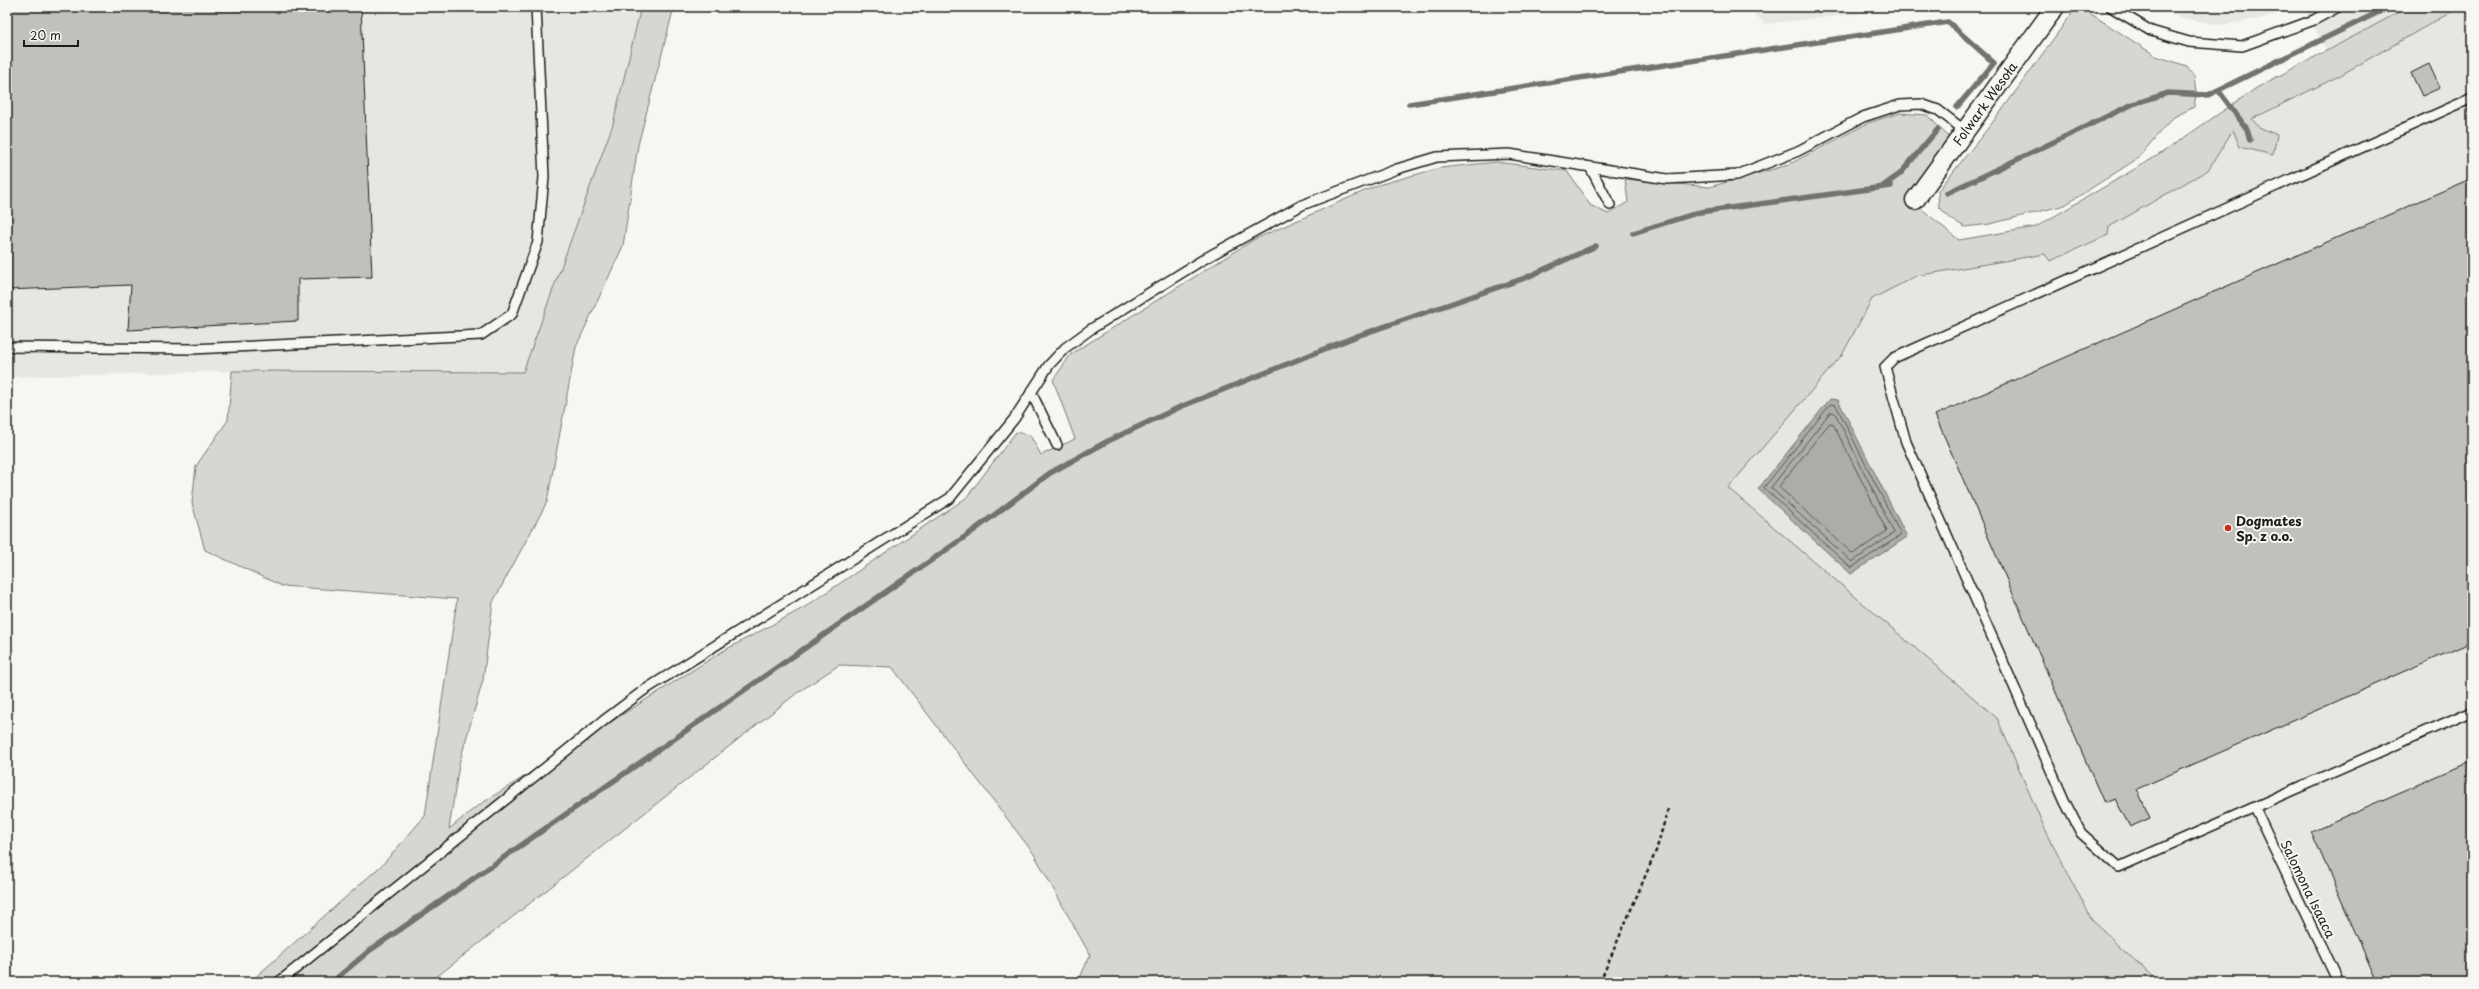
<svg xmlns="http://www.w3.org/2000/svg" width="2479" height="989" font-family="'Playpen Sans',sans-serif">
<rect width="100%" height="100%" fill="#f6f6f2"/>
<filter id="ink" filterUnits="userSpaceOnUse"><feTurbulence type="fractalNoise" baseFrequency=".025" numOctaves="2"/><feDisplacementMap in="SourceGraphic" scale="8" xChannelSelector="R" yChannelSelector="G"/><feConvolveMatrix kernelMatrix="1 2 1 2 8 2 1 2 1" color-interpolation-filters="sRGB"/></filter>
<g filter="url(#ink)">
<path fill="#e6e6e2" d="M 7,7 L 641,7 L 613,124 L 523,372 L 232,371 L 7,377 Z
M 1748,7 L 1917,7 L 1765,24 Z
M 2160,7 L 2294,7 L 2265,18 L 2222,25 L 2181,18 Z
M 2304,7 L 2472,7 L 2472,982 L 2158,982 L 2092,920 L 2044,827 L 1997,718 L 1728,488 L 1842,355 L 1872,299 L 1916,276 L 2045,254 L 2050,261 L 2208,170 L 2233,130 L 2277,135 L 2259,127 L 2252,119 L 2339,76 Z"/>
<path fill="#d6d6d2" stroke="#797977" d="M 641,7 L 674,7 L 638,145 L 623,246 L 576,347 L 547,502 L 493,602 L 483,680 L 459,764 L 449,829 L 476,807 L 723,651 L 805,607 L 966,498 L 1016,432 L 1030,435 L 1041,455 L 1075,439 L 1053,380 L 1071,354 L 1255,239 L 1378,185 L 1440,168 L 1496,162 L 1567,171 L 1590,205 L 1608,214 L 1628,202 L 1625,179 L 1709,187 L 1788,165 L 1868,123 L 1900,113 L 1927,115 L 1949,137 L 1907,197 L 1959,240 L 2036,227 L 2157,156 L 2258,87 L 2409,7 L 2460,7 L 2339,76 L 2252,119 L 2259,127 L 2277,135 L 2273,155 L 2240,147 L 2233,130 L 2208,170 L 2109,227 L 2108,235 L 2050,261 L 2045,254 L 1916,276 L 1872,299 L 1842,355 L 1728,488 L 1997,718 L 2044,827 L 2092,920 L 2158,982 L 1078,982 L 1090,955 L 1034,854 L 892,667 L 839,665 L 797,693 L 430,982 L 250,982 L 383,864 L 425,816 L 457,599 L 282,586 L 205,550 L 192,503 L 196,466 L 228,420 L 232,371 L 523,372 L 613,124 Z
M 2085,10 L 2156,56 L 2187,66 L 2194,76 L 2196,94 L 2194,107 L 2174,117 L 2166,125 L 2137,159 L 2065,205 L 1990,224 L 1965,227 L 1951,219 L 1939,207 L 1938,191 L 2000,113 L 2067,20 L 2074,11 Z"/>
<path fill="#acaca9" stroke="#727271" d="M 1830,399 L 1838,400 L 1907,537 L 1851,574 L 1758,489 Z"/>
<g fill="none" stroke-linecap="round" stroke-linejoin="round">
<path stroke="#565654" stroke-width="1" d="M 1831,404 L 1836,405 L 1901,535 L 1851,568 L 1764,488 Z
M 1831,412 L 1835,413 L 1894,533 L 1852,562 L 1771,488 Z
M 1830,423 L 1833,424 L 1887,531 L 1853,554 L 1779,487 Z"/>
<path stroke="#727271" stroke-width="5.5" d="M 2218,90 L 2247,129 L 2250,140
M 1409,104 L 1948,22 L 1994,63 L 1957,107
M 1883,186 L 1900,174 L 1938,129
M 1947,193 L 2133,104 L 2168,93 L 2208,95 L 2389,7
M 1633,233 L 1700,212 L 1891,186
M 332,982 L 369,951 L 969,534 L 1050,473 L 1108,441 L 1180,407 L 1357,336 L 1525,278 L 1596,246"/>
</g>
<path fill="#c0c0bd" stroke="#1c1c1c" d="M 7,7 L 361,7 L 372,277 L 298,279 L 298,321 L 128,330 L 131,285 L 7,290 Z
M 2429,64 L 2440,88 L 2422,96 L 2411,73 Z
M 2472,178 L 2472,642 L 2137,789 L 2150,818 L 2130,827 L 2115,799 L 2104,803 L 1935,415 Z
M 2472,761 L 2472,982 L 2377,982 L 2311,831 Z"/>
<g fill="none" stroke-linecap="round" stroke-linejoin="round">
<g stroke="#1c1c1c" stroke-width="12">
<path id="service" d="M 2111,7 L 2151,31 L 2189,42 L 2242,46 L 2314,20 L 2338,7
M 2472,98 L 1894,358 L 1885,367 L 1906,442 L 2065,802 L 2081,833 L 2119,867 L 2472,711
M 1590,167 L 1610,205
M 7,347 L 192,349 L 481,335 L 512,314 L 538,242 L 544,177 L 536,7
M 1031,392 L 1057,445
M 2255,808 L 2338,982
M 279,982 L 607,718 L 643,691 L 950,498 L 1014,419 L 1049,365 L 1065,348 L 1091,329 L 1204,259 L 1302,205 L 1397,169 L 1437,157 L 1509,154 L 1667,179 L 1737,175 L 1798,151 L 1863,117 L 1900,105 L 1921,104 L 1938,110 L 1964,130"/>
</g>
<g stroke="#1c1c1c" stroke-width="21">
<g id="minor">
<path id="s1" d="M 1915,200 L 2055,7"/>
</g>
</g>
<path stroke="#1c1c1c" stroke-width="2.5" stroke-dasharray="4 3" stroke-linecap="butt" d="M 1600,982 L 1656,851 L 1668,809"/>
<use href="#service" stroke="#f6f6f2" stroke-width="9"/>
<use href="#minor" stroke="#f6f6f2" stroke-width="18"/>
</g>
</g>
<circle fill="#c8321e" stroke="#f6f6f2" stroke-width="1.5" cx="2228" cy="528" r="4"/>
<g text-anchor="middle" stroke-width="4" stroke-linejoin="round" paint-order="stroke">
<g font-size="13" fill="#1c1c1c" stroke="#f6f6f2">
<text dy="5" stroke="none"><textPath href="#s1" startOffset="119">Folwark Wesoła</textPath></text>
<text transform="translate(2308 889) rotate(64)" y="5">Salomona Isaaca</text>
</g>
<g font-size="13" font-weight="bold" fill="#1c1c1c" stroke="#f6f6f2" text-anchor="start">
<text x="2236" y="526">Dogmates<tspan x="2236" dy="15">Sp. z o.o.</tspan></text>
</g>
</g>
<rect width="2479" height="989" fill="none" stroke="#f6f6f2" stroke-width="24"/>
<rect x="12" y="12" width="2455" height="965" fill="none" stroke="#1c1c1c" stroke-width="1.5" filter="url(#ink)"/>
<path d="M24 40v6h54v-6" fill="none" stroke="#1c1c1c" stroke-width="2"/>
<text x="30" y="40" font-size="12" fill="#1c1c1c" stroke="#f6f6f2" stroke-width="3" paint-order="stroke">20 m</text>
</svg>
